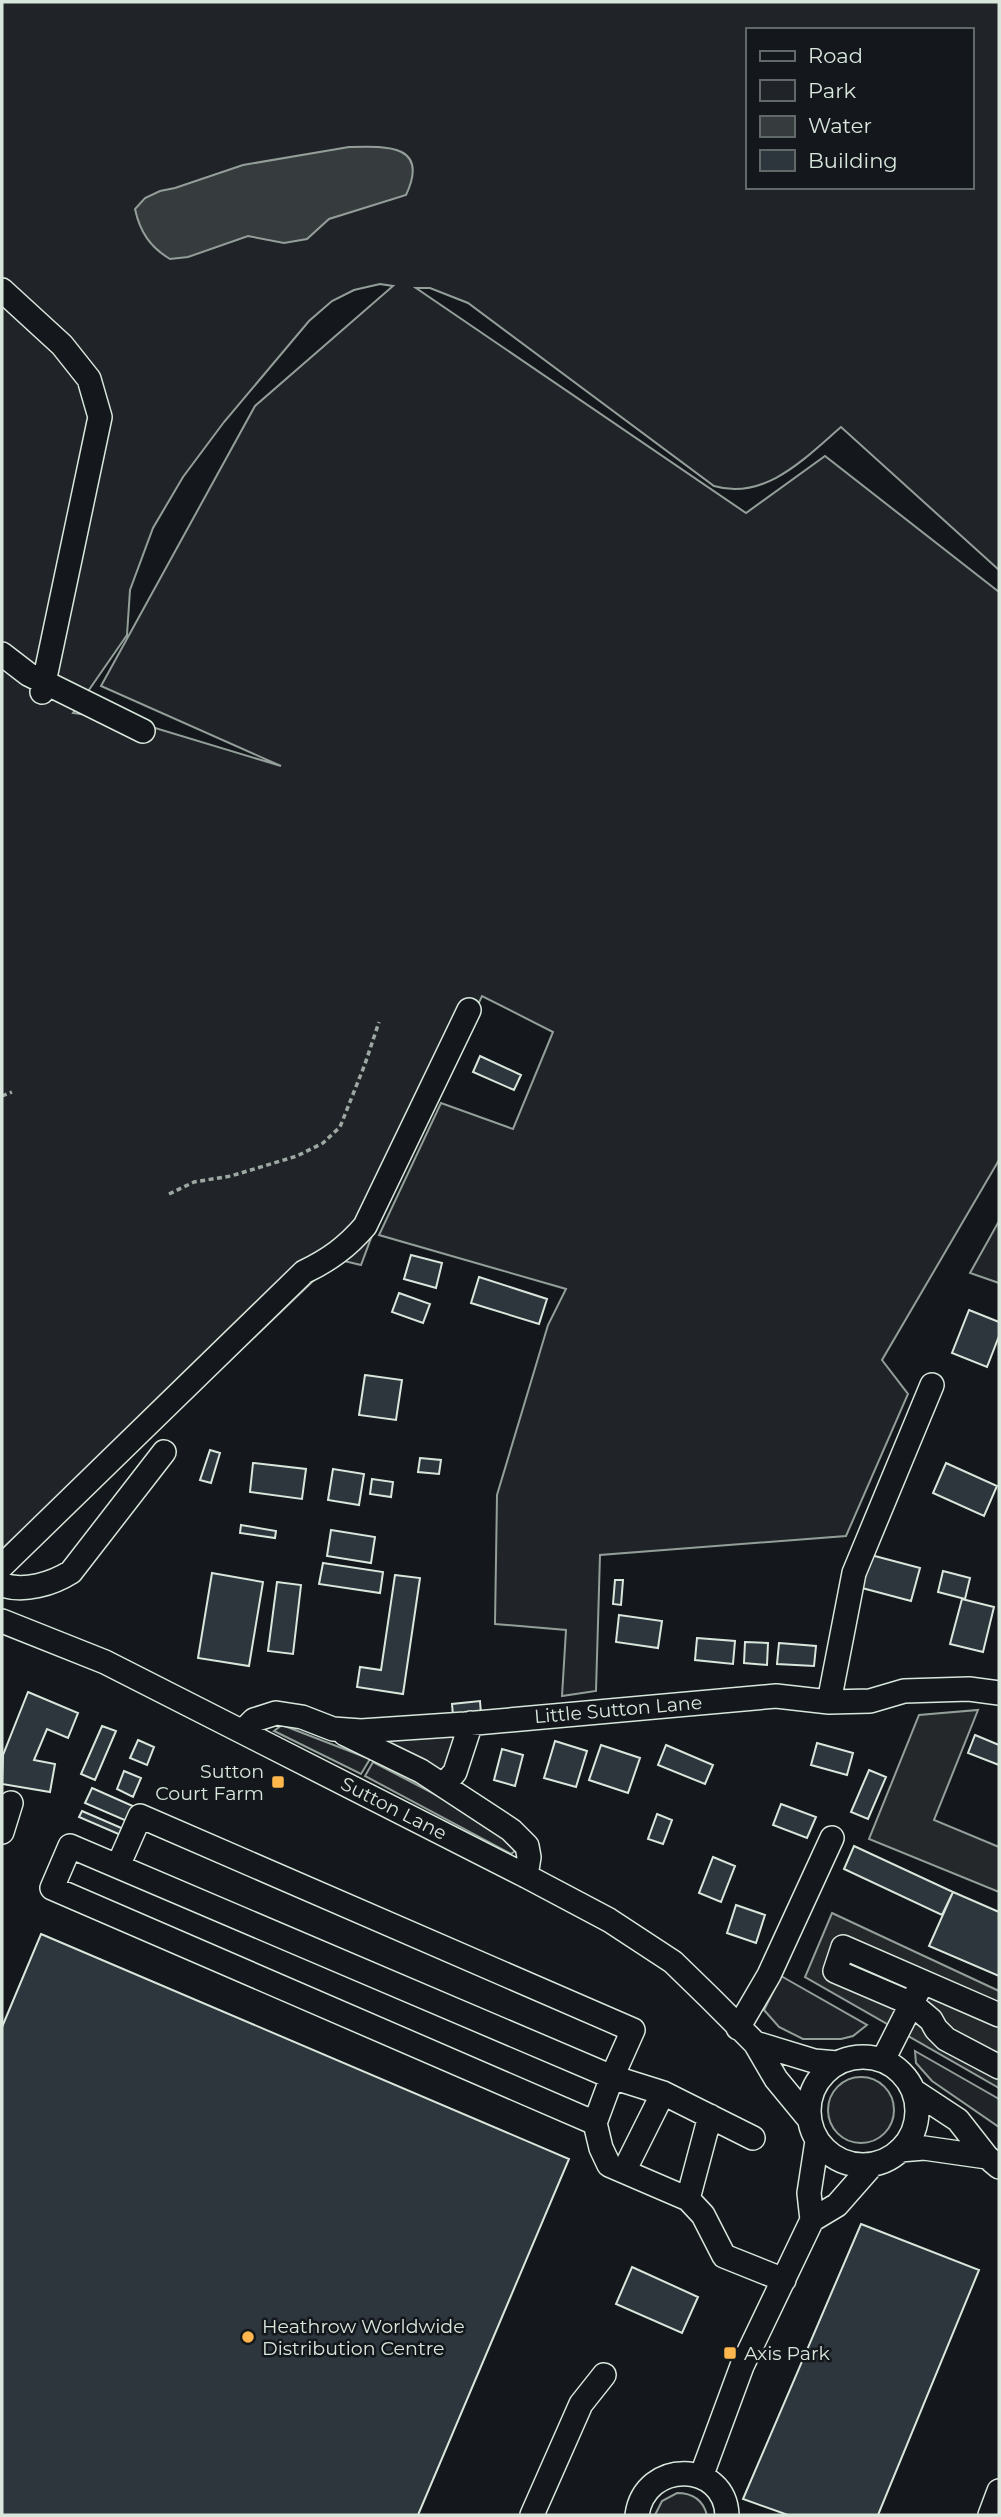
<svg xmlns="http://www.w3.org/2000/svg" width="1001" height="2517" font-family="Montserrat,sans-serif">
<rect width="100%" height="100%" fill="#14181c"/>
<path fill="#202428" stroke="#939e99" stroke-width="2" fill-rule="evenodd" d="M 2,2 L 999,2 L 999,570 L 841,427 C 805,458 765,501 714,486 L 468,303 L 430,288 L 416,288 L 746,513 L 825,456 L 999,592 L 999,1160 L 882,1360 L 908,1394 L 846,1536 L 600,1555 L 596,1691 L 562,1696 L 566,1630 L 495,1624 L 497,1495 L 548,1325 L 566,1289 L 379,1235 L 441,1103 L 513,1129 L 553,1032 L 482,996 L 377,1222 L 361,1265 L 336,1259 L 2,1579 ZM 747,30 L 971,30 L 971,187 L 747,187 ZM 380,284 L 393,286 L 255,406 L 101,686 L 281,766 L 132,721 L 73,713 L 127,635 L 130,590 L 153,528 L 183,477 L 224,422 L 309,321 L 332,301 L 354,290 Z
M 999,1221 L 999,1283 L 970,1273 Z
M 282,1725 L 370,1759 L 361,1774 L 274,1731 Z
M 454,1733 L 456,1741 L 445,1769 L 440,1771 L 377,1737 Z
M 373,1762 L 444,1799 L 519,1848 L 511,1854 L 365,1776 Z
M 781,1976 L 867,2025 L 853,2036 L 841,2039 L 803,2039 L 779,2027 L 764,2010 Z
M 915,2051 L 999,2099 L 999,2127 L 932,2081 L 916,2063 Z
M828 2110a33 33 0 1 1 66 0a33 33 0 1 1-66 0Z
M 677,2493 C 693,2493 703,2500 707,2515 L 655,2515 L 662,2501 Z"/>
<path fill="#24282b" stroke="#939e99" stroke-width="2" d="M 978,1710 L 934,1820 L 999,1847 L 999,1892 L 869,1839 L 919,1715 Z
M 832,1913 L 999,1991 L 999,2088 L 805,1977 Z"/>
<path fill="#363b3e" stroke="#939e99" stroke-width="2" d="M 349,147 C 386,146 430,144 406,195 L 329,219 L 307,239 L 284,243 L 248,236 L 188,257 L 170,259 C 150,247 140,232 135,209 L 145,198 L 160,191 L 175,188 L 243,165 Z"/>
<path fill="#2c363c" stroke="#d8e6dc" stroke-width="2" d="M 480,1056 L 521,1075 L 514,1090 L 473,1072 Z
M 411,1255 L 442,1263 L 436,1288 L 404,1279 Z
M 479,1277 L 547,1299 L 539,1324 L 471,1303 Z
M 399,1293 L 430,1304 L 423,1323 L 392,1312 Z
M 969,1310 L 999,1322 L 999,1336 L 987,1367 L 952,1353 Z
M 365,1375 L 402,1380 L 396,1420 L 359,1415 Z
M 210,1450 L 220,1453 L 211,1483 L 200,1480 Z
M 420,1458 L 441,1460 L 439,1474 L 418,1472 Z
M 253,1463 L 306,1469 L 302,1499 L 250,1492 Z
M 946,1463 L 997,1486 L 984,1516 L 933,1493 Z
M 333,1469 L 364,1474 L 359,1505 L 328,1500 Z
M 372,1479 L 393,1482 L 391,1497 L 370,1494 Z
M 241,1525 L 276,1531 L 275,1538 L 240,1533 Z
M 331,1530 L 375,1537 L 371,1563 L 327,1556 Z
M 871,1555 L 920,1568 L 911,1601 L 862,1588 Z
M 323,1563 L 383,1572 L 380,1593 L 319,1584 Z
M 943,1571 L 970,1578 L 965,1599 L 938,1592 Z
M 212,1573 L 263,1582 L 249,1666 L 198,1658 Z
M 395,1575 L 420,1578 L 403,1694 L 357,1687 L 360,1667 L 381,1670 Z
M 615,1580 L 623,1580 L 621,1605 L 613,1604 Z
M 277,1582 L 301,1585 L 293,1654 L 268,1651 Z
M 962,1599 L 994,1607 L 983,1652 L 950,1644 Z
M 619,1615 L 662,1621 L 658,1648 L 616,1642 Z
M 697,1638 L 735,1641 L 733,1664 L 695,1660 Z
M 745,1642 L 768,1643 L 767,1665 L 744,1663 Z
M 779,1643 L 816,1646 L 814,1666 L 777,1664 Z
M 28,1692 L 78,1713 L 68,1738 L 47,1729 L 34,1760 L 55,1764 L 50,1792 L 2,1784 L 3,1755 Z
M 480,1701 L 481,1714 L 453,1716 L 452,1704 Z
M 102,1726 L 116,1731 L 95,1780 L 81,1774 Z
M 975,1735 L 999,1745 L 999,1765 L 968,1753 Z
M 138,1740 L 154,1747 L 147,1765 L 130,1758 Z
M 555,1741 L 587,1751 L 576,1787 L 544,1778 Z
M 817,1743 L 853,1753 L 847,1775 L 811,1765 Z
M 601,1745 L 640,1758 L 628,1793 L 589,1780 Z
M 666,1745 L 713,1765 L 705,1784 L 658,1765 Z
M 502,1749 L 523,1755 L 515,1786 L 494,1780 Z
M 869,1770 L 886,1777 L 868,1819 L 851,1812 Z
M 124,1771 L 141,1778 L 133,1797 L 117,1789 Z
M 92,1788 L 135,1807 L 129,1822 L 85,1803 Z
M 781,1804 L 816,1817 L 807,1838 L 773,1825 Z
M 82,1811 L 126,1830 L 123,1836 L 79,1817 Z
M 657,1814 L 672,1820 L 663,1844 L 648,1839 Z
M 854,1846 L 953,1892 L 942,1915 L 844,1869 Z
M 713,1857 L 735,1866 L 721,1902 L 699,1893 Z
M 953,1892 L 999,1912 L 999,1976 L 929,1946 Z
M 736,1905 L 765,1915 L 756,1943 L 727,1933 Z
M 41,1934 L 569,2159 L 418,2515 L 2,2515 L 2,2027 Z
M 861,2224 L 979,2270 L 878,2515 L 788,2515 L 743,2499 Z
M 632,2267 L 698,2297 L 682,2333 L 616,2304 Z"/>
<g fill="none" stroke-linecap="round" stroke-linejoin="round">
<g stroke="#d8e6dc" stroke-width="26">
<path id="minor" d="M 2,290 L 62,345 L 89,379 L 100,417 L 42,692
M 2,654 L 28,674 L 143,731
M 2,1566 L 304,1272 C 329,1260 347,1247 365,1226 L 469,1010
M 2,1585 C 25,1592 52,1584 71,1572 L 164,1452
M 2,1621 L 105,1662 L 526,1876 L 609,1920 L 673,1962 L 710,1998 L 755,2043 L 776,2079 L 809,2119
M 829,1702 L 854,1573 L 932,1385
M 243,1731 L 254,1720 L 276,1713 L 302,1717 L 333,1729 L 361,1731 L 465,1724 L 776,1696 L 829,1702 L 870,1701 L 904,1691 L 969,1689 L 999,1693
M 345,1734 L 421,1771 L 511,1830 L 527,1846 L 529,1857 L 526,1876
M 444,1785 L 455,1772 L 471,1723
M 2,1832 L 11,1803
M 118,1866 L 140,1816 L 633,2030 L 612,2077 L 595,2123 L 601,2148 L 609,2165 L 688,2199 L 703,2215 L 724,2256 L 784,2280
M 999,2015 L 843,1947 L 835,1971 L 912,2004 L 931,2020 L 936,2029 L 946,2039 L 999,2067
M 738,2028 L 769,1975 L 832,1838
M 755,2043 L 814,2061 L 837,2063
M809 2111a54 54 0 1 1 108 0a54 54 0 1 1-108 0Z
M 883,2060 L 918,1991
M 914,2091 L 958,2120 L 987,2157 L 999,2167
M 595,2123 L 52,1888 L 70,1846 L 612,2077 L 663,2093 L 753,2138
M 900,2150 L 924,2148 L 987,2157
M 624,2171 L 663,2093
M 688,2199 L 710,2116
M 812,2220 L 837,2205 L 873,2164
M 701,2477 L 742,2366 L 812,2220 L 809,2193 L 817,2141
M 532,2515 L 581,2404 L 604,2375
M 637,2515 C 645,2459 725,2461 727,2515
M 990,2515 L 999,2491"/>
</g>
<path stroke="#9da8a2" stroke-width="3.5" stroke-dasharray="5 3.5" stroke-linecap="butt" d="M 2,1096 L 12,1092
M 169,1194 L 194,1182 L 231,1176 L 297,1156 L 323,1143 L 340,1127 L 365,1064 L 379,1022"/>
<use href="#minor" stroke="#14181c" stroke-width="23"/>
</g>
<g fill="#ffb74d" stroke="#14181c" stroke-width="2.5">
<rect x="271" y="1775" width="14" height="14" rx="3.5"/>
<circle cx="248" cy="2337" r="7"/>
<rect x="723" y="2346" width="14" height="14" rx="3.5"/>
</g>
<g text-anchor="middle" stroke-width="5" stroke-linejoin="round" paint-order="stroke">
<g font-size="19" fill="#d8e6dc" stroke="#14181c">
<text transform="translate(618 1709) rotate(-5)" y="7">Little Sutton Lane</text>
<text transform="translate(394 1808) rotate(27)" y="7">Sutton Lane</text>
</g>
<g font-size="19" fill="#d8e6dc" stroke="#14181c" text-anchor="start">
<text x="264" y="1778" text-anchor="end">Sutton<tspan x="264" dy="22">Court Farm</tspan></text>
<text x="262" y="2333">Heathrow Worldwide<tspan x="262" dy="22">Distribution Centre</tspan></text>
<text x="744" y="2360">Axis Park</text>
</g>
</g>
<rect width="1001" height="2517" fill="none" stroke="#d8e6dc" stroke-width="7"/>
<rect x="746" y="28" width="228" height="161" fill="#14181c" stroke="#626a69" stroke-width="2"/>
<rect x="760" y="51" width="35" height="10" fill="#14181c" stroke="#626a69" stroke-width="2"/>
<text x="808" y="63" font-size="21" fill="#d8e6dc">Road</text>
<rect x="760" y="80" width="35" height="21" fill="#202428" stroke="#626a69" stroke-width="2"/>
<text x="808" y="98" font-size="21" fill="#d8e6dc">Park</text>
<rect x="760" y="116" width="35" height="21" fill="#363b3e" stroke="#626a69" stroke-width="2"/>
<text x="808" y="133" font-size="21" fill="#d8e6dc">Water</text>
<rect x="760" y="150" width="35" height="21" fill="#2c363c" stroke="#626a69" stroke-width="2"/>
<text x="808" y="168" font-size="21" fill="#d8e6dc">Building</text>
</svg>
